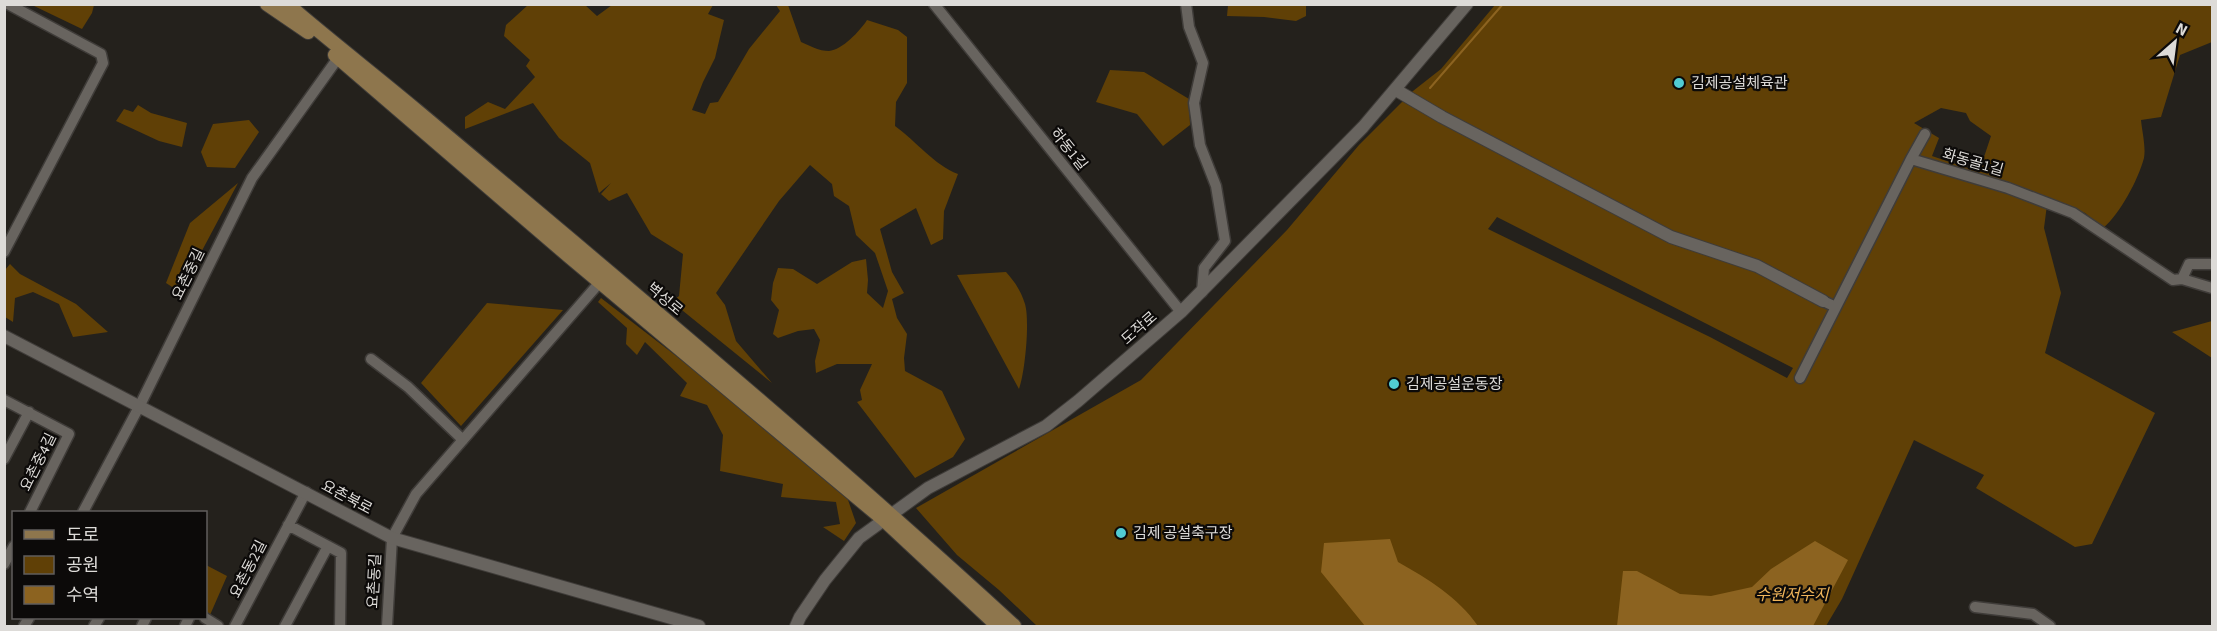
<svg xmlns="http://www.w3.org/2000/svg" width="2217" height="631" font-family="'Source Sans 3','Noto Sans KR',sans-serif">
<rect width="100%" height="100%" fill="#24211c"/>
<path fill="#604006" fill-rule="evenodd" d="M 32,5 L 94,5 L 92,13 L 82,29 Z
M 528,5 L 585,5 L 597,16 L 612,5 L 713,5 L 708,14 L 724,20 L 715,58 L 703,82 L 692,110 L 705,114 L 710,103 L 718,102 L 749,49 L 780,11 L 776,5 L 788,5 L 801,42 C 810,46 819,51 829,51 C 842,50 860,31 867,20 L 898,30 L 907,37 L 907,83 L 896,102 L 895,126 C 916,141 934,165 958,174 L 944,211 L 943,239 L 931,245 L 916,208 L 880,229 L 892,272 L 904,293 L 892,299 L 897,318 L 907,334 L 904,358 L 905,371 L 942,391 L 965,439 L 953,457 L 915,478 L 857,402 L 862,400 L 860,390 L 872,364 L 837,364 L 816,373 L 815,361 L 820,340 L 814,329 L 798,331 L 778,338 L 773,334 L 779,310 L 771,300 L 773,283 L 778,268 L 793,269 L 817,284 L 852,262 L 866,259 L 868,280 L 867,293 L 883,308 L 888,291 L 875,253 L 856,235 L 849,206 L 834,196 L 832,184 L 810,165 L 779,201 L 716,293 L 725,305 L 736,341 L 772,383 L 672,302 L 679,296 L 683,254 L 651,234 L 627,193 L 609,201 L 601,194 L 611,183 L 599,193 L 590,163 L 559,138 L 533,103 L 465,129 L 465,117 L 488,102 L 505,109 L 535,77 L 526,66 L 530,60 L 504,36 L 506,25 Z
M 1228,5 L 1306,5 L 1306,16 L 1296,21 L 1264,17 L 1227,16 Z
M 1495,5 L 2212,5 L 2212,42 L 2180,55 L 2161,117 L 2141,120 C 2142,131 2146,147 2144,158 C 2138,180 2120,214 2103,228 L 2085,213 L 2048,197 L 2044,228 L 2061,293 L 2045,353 L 2155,413 L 2092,544 L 2075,547 L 1976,488 L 1984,475 L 1914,440 L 1842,599 L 1826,626 L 1037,626 L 999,590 L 957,555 L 916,508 L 1141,380 L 1287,230 L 1359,145 L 1413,91 L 1441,69 ZM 1941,108 L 1966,113 L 1970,121 L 1991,136 L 1979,172 L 1932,156 L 1939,138 L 1914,123 ZM 1497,217 L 1793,368 L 1787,378 L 1710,337 L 1488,229 Z
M 1110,70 L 1144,72 L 1189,99 L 1190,125 L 1163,146 L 1137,114 L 1096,102 Z
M 138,105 L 151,113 L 187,123 L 182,147 L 159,141 L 116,121 L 124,109 L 133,112 Z
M 249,120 L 259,132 L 235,168 L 207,167 L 201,152 L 213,124 Z
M 238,183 L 180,292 L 166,283 L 190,223 Z
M 10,264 L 20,274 L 76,304 L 108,332 L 73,337 L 59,304 L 33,292 L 15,298 L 13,322 L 5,317 L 5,270 Z
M 1006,272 C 1015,282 1021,291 1025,304 C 1030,321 1025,373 1019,389 L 957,275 Z
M 601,298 L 719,389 L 847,497 L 856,523 L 844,541 L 823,527 L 840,524 L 836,502 L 781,497 L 783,484 L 720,471 L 723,435 L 707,405 L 680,396 L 687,383 L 645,342 L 637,355 L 626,344 L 627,328 L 598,302 Z
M 487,303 L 563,310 L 461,426 L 421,383 Z
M 2212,321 L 2212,358 L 2172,332 Z
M 206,565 L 227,576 L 210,615 L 206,612 Z"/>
<path fill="#8c6320" d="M 1390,539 L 1398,562 C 1428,579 1458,597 1478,626 L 1365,626 L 1321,572 L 1324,543 Z
M 1815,541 L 1848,560 L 1813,626 L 1617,626 L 1623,571 L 1637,571 L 1680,594 L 1711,596 L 1752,587 L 1771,569 Z"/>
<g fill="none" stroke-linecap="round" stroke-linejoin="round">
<path stroke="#8c6320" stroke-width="2" d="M 1430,88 L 1503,4"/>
<g stroke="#3f3c39" stroke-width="13">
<path id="minor" d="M 934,4 L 1181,312
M 1186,4 L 1189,27 L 1203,63 L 1194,103 L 1200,145 L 1216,186 L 1225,241 L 1204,268 L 1202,292
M 1911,159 L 1925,134
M 4,252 L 103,63 L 101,54 L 8,4
M 2182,279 L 2189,264 L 2212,264
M 1823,301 L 1836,307 L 1911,159 L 2008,188 L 2073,213 L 2173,280 L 2182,279 L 2212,288
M 371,359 L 408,387 L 463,440
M 1800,378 L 1836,307
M 4,400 L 69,434 L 30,512
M 4,459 L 29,412
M 83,512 L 140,405 L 252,178 L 338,58
M 288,525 L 341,553 L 340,626
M 4,564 L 14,546
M 1975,607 L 2033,614 L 2050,626
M 205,618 L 218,626
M 24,626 L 29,618
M 94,626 L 99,618
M 142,626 L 146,618
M 185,626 L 189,618
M 235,626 L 306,492
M 285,626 L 328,546
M 387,626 L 392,538 L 416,494 L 600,282"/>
</g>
<g stroke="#3f3c39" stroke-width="14">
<path id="tertiary" d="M 1396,90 L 1442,117 L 1671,237 L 1757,266 L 1823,301
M 4,336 L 392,538 L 699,626
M 796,626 L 800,617 L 825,580 L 859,538 L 928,488 L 1046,426 L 1078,401 L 1181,312 L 1363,127 L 1467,4"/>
</g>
<g stroke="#3f3c39" stroke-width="16">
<path id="secondary" d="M 267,4 L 308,32
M 287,4 C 330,41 374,75 417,111 C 619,280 821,449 1014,626
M 335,55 L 570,257 L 883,519 L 998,626"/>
</g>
<use href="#minor" stroke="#68645f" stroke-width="10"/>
<use href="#tertiary" stroke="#68645f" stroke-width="12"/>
<use href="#secondary" stroke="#8e764d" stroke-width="14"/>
</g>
<g fill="#51ccd3" stroke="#0c0a09" stroke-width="2">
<circle cx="1679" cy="83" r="6"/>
<circle cx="1394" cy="384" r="6"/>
<circle cx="1121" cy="533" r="6"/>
</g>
<g text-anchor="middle" stroke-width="4.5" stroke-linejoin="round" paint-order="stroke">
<g font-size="15" fill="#dddbd8" stroke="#0c0a09" text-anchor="start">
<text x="1691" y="88">김제공설체육관</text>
<text x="1406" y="389">김제공설운동장</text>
<text x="1133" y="538">김제 공설축구장</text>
</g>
<g font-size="15" fill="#dddbd8" stroke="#0c0a09">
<text transform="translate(1069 149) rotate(51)" y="5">하동1길</text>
<text transform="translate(1973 162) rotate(16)" y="5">화동골1길</text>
<text transform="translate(188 274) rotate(-64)" y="5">요촌중길</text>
<text transform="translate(665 299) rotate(40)" y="5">벽성로</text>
<text transform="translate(1139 328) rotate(-41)" y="5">도작로</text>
<text transform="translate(38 462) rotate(-64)" y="5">요촌중4길</text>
<text transform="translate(347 497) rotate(28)" y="5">요촌북로</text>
<text transform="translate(248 569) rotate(-63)" y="5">요촌동2길</text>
<text transform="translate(374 581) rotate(-87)" y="5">요촌동길</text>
</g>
<g font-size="16" font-style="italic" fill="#efb45a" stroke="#0c0a09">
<text x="1792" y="600">수원저수지</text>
</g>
</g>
<rect width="2217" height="631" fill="none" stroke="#dddbd8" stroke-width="12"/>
<rect x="12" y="511" width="195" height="108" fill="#0c0a09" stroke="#605e5c" stroke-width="1.5"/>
<rect x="24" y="530" width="30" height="9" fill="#8e764d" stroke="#605e5c" stroke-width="1.5"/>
<text x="66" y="541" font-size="18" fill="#dddbd8">도로</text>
<rect x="24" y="556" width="30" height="18" fill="#604006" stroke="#605e5c" stroke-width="1.5"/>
<text x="66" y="571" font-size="18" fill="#dddbd8">공원</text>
<rect x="24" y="586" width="30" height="18" fill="#8c6320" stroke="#605e5c" stroke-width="1.5"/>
<text x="66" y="601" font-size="18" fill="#dddbd8">수역</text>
<g transform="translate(2175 42) rotate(28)" stroke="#0c0a09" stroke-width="4.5" paint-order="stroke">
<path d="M0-4.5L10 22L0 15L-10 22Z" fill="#dddbd8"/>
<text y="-9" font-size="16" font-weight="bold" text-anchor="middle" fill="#dddbd8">N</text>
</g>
</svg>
